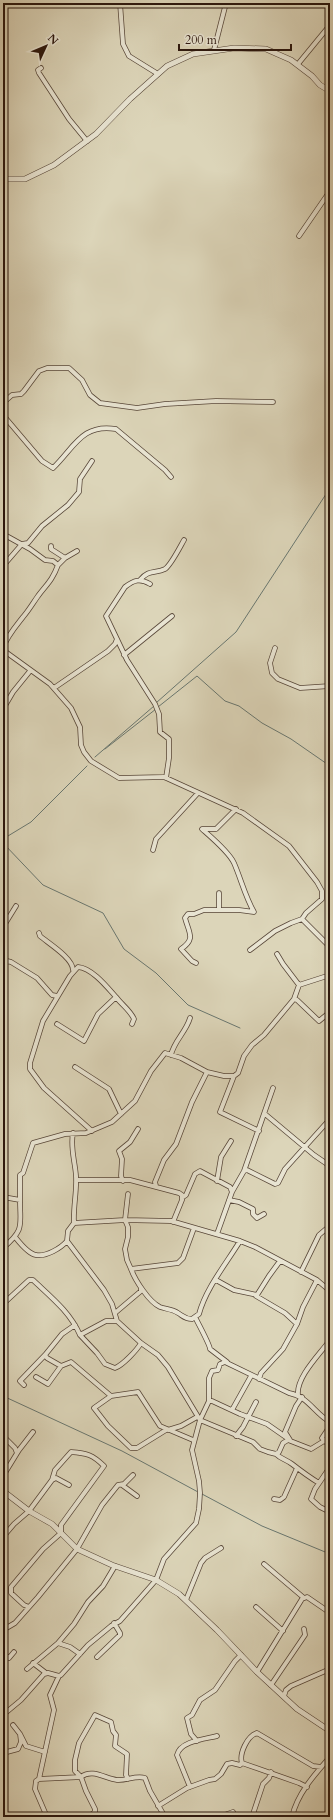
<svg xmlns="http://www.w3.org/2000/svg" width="333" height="1820" font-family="Cardo,serif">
<rect width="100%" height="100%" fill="#dcd5b9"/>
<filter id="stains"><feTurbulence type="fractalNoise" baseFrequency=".005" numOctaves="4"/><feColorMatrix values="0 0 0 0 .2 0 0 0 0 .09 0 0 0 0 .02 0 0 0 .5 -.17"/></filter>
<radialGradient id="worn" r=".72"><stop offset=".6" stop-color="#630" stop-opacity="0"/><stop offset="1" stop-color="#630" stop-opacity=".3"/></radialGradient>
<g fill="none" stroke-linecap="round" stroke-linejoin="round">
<path stroke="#697770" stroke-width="1" d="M 156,703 L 236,632 L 330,488
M 158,707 L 197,676 L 225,701 L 239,706 L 262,723 L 291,739 L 330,766
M 105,749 L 156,709
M 95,757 L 154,706
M 3,839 L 31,822 L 87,766
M 3,843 L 43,885 L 103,913 L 124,949 L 156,973 L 188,1005 L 240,1028
M 3,1396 L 122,1451 L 198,1492
M 202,1494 L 262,1526 L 330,1554"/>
<g stroke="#574638" stroke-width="5.5">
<path id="minor" d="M 120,3 L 123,44 L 129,56 L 158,74
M 214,50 L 226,3
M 298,64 L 330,25
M 41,68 L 38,70 L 39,73 L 69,119 L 87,141
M 299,236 L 330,191
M 3,303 L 3,304
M 3,403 L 12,395 L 21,394 L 24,391 L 39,371 L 47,368 L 69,368 L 82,380 L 90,395 L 100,403 L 137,408 L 165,404 L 216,401 L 273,402
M 3,415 L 42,461 L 53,468 C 74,448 82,423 116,429 L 165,470 L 171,477
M 3,534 L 30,549 L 45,560 L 53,561 L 58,565 L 65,558 L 77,551
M 51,546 L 51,549 L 65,558
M 3,566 L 22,544 L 28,543 L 42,526 L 68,505 L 79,492 L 80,479 L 92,461
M 140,580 C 149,569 155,574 165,569 C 171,565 180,547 184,540
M 150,584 C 140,578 134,580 125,587 L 106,616 L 127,660 L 155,704 L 159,714 L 160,732 L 169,739 L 169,758 L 166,778
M 3,648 C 7,636 16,626 23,617 C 29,610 33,603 38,596 C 47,584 52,581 58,565
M 275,648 L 270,663 L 272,673 L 278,679 L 300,688 L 330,686
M 3,650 L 50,684 L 71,708 L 80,727 L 81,745 L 84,752 L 91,761 L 119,778 L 164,777 L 243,813 L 289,846 L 317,882 L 322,891 L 322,899 L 306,913 L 302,919 L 291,923 L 275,931 L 250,950
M 124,655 L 172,616
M 54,688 L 108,651 L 115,644 L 117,639
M 3,709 L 13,692 L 30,671
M 153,850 L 156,839 L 198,793
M 219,910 L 219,893
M 302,919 L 330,947
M 3,927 L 16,906
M 39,933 L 40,936 C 48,943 73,958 73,970
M 277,954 L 283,964 L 299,985
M 196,963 L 192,961 L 181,949 C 196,939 189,933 185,918 L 188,914 L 194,914 L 204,910 L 239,910 L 254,912 C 245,896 241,879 234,863 C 229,852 211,837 202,829 L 216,829 L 236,809
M 3,968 L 7,961 L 11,962 L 37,978 L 52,995 L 57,996
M 294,999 L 297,1000 L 319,1021 L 330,1012
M 57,1024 L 84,1041 L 98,1014 L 116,997
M 171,1055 C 174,1041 186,1032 190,1018
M 75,1067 L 109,1089 L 121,1114
M 234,1076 L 220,1112 L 259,1131
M 265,1114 L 314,1155 L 330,1166
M 92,1131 L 44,1088 L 30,1069 L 30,1063 L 43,1021 L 70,976 L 78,967 C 92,968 107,987 116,997 C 122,1005 130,1010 134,1019 L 132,1024
M 73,1133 C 70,1148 75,1161 76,1176 C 77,1192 73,1207 74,1223 L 68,1231 L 67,1241 L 104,1290 L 112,1304 L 117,1321
M 244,1171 L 247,1170 L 275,1184 L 278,1183 L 285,1169 L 330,1119
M 76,1180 L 130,1180 L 179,1193 L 182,1195 L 182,1200 L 173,1222
M 123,1181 L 121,1176 L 122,1159 L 119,1151 L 130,1142 L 138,1129
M 217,1181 L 221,1157 L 231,1141
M 156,1186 L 155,1182 L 164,1160 L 176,1144 L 192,1102 L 207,1072 L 224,1076 L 234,1076 L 238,1073 L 244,1056 L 252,1045 L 264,1035 L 294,999 L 299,985 L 330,975
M 232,1192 L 244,1171 L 273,1088
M 128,1194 L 125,1220 L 128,1227 L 128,1237 L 125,1249 L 127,1260 L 131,1269 L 178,1263 L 183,1258 L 194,1228
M 3,1197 L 20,1200 C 20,1226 25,1229 3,1248
M 183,1197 L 186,1195 L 195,1174 L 200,1171 L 230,1187 L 232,1192 L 217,1234
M 20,1200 L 20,1175 L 23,1173 L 33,1143 L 65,1134 L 86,1133 L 112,1122 L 135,1101 L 151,1071 L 165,1053 L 181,1058 L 207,1072
M 229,1200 L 239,1202 L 253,1209 L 253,1214 L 257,1218 L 264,1214
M 74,1223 L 125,1220 L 171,1221 L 240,1241 L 255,1247 L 317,1280 L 330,1291
M 15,1237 C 19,1242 28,1254 36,1255 C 46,1257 61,1248 67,1241
M 131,1269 C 135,1280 149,1302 160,1307 C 165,1309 172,1309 178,1313 C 183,1316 185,1319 192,1319 L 199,1314 C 206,1288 226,1264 240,1241
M 301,1272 L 319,1235 L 326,1229 L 330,1232
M 216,1280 L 234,1290 L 257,1295 L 269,1276 L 280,1261
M 256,1296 L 285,1313 L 297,1324
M 3,1304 L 29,1280 L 33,1280 C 51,1297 70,1312 80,1335 L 106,1321 L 117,1321 L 141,1343 L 158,1355 L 168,1367 L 200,1420 L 253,1442 L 260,1449 L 268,1452 L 276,1454 L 279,1452 L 283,1443 L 288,1440 L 311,1449 L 324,1441
M 115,1313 L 141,1291 L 141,1288
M 195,1317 C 197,1321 210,1345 210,1349 L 227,1362
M 80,1335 L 97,1353 L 105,1364 L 115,1368 C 123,1365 137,1350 141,1343
M 45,1355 L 47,1358 L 61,1366
M 36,1377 L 48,1384 L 61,1366 L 71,1362 L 111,1396
M 259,1379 L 261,1373 L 283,1349 L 297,1324 L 303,1307 L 317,1280
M 24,1385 L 20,1381 L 45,1355 L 62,1334 L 75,1325
M 298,1395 C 296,1377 320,1354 330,1340
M 209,1401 L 209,1378 L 212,1371 L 218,1370 L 220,1364 L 225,1362 L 289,1393 C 309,1397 313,1412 330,1422
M 232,1410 L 251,1376
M 330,1426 L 322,1438 L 330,1446
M 166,1430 L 137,1448 L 131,1448 L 108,1426 L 94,1408 L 111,1396 L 138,1392 L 160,1426 L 193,1440
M 168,1430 L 181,1426 L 197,1417
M 3,1436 L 15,1448 L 17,1453
M 236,1436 L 243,1427 L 256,1402
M 276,1454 C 281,1459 287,1460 292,1464 C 301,1471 309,1477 319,1483
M 330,1467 L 315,1489 L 311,1499 L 320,1507 L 330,1512
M 3,1476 L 19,1450 L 33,1432
M 122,1485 L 137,1496
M 274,1499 L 280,1500 L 284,1497 L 297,1468
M 3,1537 L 14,1524 L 29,1511 L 52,1480 L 56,1478 L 69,1485
M 264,1564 L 304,1598
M 186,1600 L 201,1563 L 205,1558 L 221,1548
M 29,1607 L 24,1605 L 11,1593 L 11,1587 L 43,1549 L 61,1533 L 61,1525 L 104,1466 C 93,1455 87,1453 71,1452 L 55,1470 L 52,1480
M 256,1607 L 283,1631
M 3,1630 L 15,1623 L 38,1597 L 77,1549 L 102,1505 L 118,1485 L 124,1484 L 133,1475
M 3,1653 L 9,1658 L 14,1652
M 80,1654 L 70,1647 L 58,1643 L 74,1624 L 88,1602 L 103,1586 L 115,1566
M 97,1657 L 120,1635 L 120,1633 L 114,1623
M 33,1663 L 46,1673
M 27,1669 L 58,1643
M 257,1672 L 302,1599 L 307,1597 L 326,1610
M 271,1685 L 305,1635 L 304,1629
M 284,1696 L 286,1690 L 291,1686 L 330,1669
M 3,1715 L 21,1700 L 44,1674 L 48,1673 L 59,1676
M 13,1725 L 20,1734
M 197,1741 L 191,1734 L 187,1718 L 192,1715 L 200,1700 L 215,1690 L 235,1661 L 241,1655
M 3,1753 L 18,1749 L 21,1742 L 20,1734 L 26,1746 L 45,1752
M 39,1779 L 54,1710 L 50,1695 L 59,1676 L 61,1675 L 88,1645 L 111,1626 L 120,1621 L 156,1580 L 164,1559 L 196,1523 L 199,1509 L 200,1493 L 199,1481 L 192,1450 L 200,1420 L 209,1401 L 212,1401 L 240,1414 L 267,1424 L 290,1440 L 285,1432 L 296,1406 L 302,1397
M 190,1787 L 177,1755 C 180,1741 205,1739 217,1736
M 307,1787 L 299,1783 L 242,1763 C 239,1754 247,1736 257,1733 L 313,1766 L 321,1767
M 158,1806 L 187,1788 L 209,1780 L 215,1779 L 221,1774 L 227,1764 L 232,1763 L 240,1765 L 242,1763
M 3,1808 L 7,1817
M 47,1817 L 35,1789 L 36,1781 L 39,1779 L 81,1777 L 75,1771 L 75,1760 L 79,1743 L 95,1715 L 111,1722 L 113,1731 L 116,1735 L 115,1746 L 127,1754 L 126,1775 L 128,1779
M 88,1817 L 95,1812 L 95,1809 L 86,1791 L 81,1777 C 92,1768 106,1779 117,1780 C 126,1781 136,1775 145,1778 L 150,1791 L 165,1817
M 219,1817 L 233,1812
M 252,1817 L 263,1784 L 269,1778 L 271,1772
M 292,1817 C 297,1794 315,1774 330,1757"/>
</g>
<g stroke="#574638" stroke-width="6">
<path id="tertiary" d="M 3,179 L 25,179 L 54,165 L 96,134 L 130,99 L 167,66 L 193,54 L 234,48 L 266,49 L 291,60 L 312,76 L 320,85 L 330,91
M 3,1491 L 29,1511 L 52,1524 L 77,1549 L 112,1565 L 156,1580 L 179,1594 L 217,1630 L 257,1672 L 297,1709 L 330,1731"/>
</g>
<use href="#minor" stroke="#e8e4d2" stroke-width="4"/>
<use href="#tertiary" stroke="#e8e4d2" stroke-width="5"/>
</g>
<rect width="333" height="1820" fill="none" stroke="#dcd5b9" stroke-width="16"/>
<rect x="4" y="4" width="325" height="1812" fill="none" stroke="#2b160d" stroke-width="2"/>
<rect x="8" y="8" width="317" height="1804" fill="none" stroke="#2b160d"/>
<g transform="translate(46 46) rotate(46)" stroke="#e8e4d2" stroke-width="3" paint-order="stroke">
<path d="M0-3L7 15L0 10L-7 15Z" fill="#2b160d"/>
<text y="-6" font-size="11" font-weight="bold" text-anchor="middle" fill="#2b160d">N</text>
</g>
<path d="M179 44v6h112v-6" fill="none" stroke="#2b160d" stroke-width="2"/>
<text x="185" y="44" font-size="12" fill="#2b160d" stroke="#e8e4d2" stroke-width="3" paint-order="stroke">200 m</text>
<rect width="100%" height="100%" filter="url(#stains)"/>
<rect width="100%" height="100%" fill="url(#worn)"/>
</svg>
